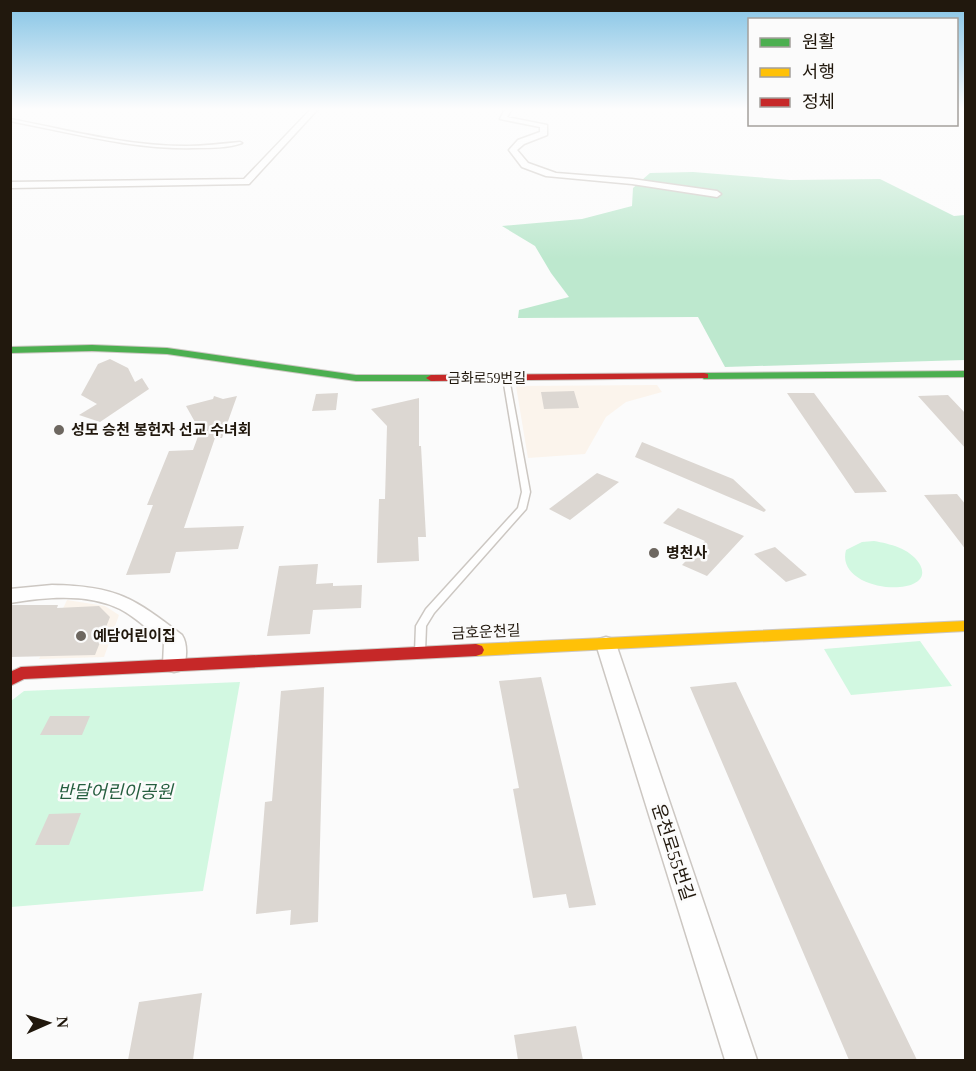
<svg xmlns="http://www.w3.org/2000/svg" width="976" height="1071" font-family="'Times New Roman','Noto Sans KR',serif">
<rect width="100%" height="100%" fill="#fbfbfb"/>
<path fill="#fbf4ec" d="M 657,385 L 662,392 L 626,402 L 606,417 L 585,454 L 528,458 L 516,386 Z
M 67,600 L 105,606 L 119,615 L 104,657 L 39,659 Z"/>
<path fill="#d2f8e1" d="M 874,541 C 890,544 909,548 919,563 C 942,600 834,594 846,550 L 862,542 Z
M 920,641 L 952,686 L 851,695 L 824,649 Z
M 240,682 L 203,891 L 11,907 L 11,701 L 24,691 Z"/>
<path fill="#bde8ce" d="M 693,172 L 790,180 L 880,179 L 954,216 L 965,215 L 965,360 L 725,367 L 698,317 L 518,318 L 519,310 L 569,297 L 551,273 L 535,246 L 502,226 L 582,219 L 632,206 L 633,188 L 650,173 Z"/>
<path fill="#dcd7d2" d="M 110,359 L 128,368 L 135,382 L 142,378 L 149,389 L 100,422 L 79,415 L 97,404 L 81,395 L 98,364 Z
M 574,391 L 579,408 L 544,409 L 541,392 Z
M 338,393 L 336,410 L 312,411 L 316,394 Z
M 787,393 L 814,393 L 887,492 L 855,493 Z
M 948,395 L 966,414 L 966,449 L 918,396 Z
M 214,396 L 223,399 L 237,396 L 222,438 L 215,438 L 184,528 L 244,526 L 238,549 L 176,552 L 170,573 L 126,575 L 153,505 L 147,505 L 169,451 L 193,450 L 200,431 L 186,406 L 213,399 Z
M 419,398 L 419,446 L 421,446 L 426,537 L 418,537 L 419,561 L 377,563 L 379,499 L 385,499 L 387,426 L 371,409 Z
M 642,442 L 733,479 L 766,510 L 764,512 L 635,457 Z
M 597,473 L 619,482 L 570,520 L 549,509 Z
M 957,494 L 966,505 L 966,550 L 924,495 Z
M 678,508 L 744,536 L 707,576 L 682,565 L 705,541 L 663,523 Z
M 775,547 L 807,575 L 786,582 L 754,554 Z
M 318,564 L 316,584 L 333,583 L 333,586 L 362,585 L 361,608 L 313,610 L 310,634 L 267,636 L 279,566 Z
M 10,605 L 58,605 L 57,608 L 99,606 L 110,617 L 95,655 L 10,657 Z
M 541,677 L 596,905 L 569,908 L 566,894 L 533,898 L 513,789 L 519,788 L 499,681 Z
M 736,682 L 825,870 L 917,1060 L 849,1060 L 690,687 Z
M 324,687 L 318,922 L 290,925 L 291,910 L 256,914 L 265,802 L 272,801 L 281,691 Z
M 50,716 L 90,716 L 82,735 L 40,735 Z
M 81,813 L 69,845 L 35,845 L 49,814 Z
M 202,993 L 193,1060 L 128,1060 L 139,1002 Z
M 576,1026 L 583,1060 L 518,1060 L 514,1035 Z"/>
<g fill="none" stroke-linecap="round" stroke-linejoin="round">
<g stroke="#ccc7c2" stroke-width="3">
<path id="lane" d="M 10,119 C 68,130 126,146 185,146 C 203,146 221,144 240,142 L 242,143 C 228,148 211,148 197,148 C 134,150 72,133 10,121 Z
M 506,376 L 509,378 L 530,492 L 526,509 L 434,613 L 426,626 L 425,652 L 424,655 L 416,655 L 415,652 L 416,626 L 426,609 L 518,508 L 522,492 L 503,378 Z"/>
</g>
<g stroke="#ccc7c2" stroke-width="3">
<path id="street" d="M 311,109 L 318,109 L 249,184 L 10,188 L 10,182 L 244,179 Z
M 505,109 L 512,109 L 507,117 L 547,125 L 547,135 L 524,144 L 517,150 L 528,163 L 556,173 L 632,179 L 717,191 L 721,194 L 717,197 L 632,184 L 546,176 L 522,167 L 509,150 L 518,140 L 540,132 L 540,127 L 500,119 Z
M 960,109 L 966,109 L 966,113 Z
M 52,585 C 116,586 134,598 182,635 C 188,644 187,661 182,670 L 174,672 L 166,670 L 163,664 L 164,643 C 150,631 137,618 120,609 C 88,593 45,597 10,603 L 10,589 Z
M 606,637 L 613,639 L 616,644 L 757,1060 L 725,1060 L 596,644 L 599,639 Z"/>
</g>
<g stroke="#ccc7c2" stroke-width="2">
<path id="fast" d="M 92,345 L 167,348 L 356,375 L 431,375 L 436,378 L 431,381 L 356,381 L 167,354 L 92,351 L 10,353 L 10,347 Z
M 966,371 L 966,377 L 704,379 L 699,376 L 704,373 Z"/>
</g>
<g stroke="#ccc7c2" stroke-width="2">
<path id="slow" d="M 966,621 L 966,631 L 476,656 L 470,654 L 468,650 L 470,646 L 476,644 Z"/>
</g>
<g stroke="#ccc7c2" stroke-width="2">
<path id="jam" d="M 704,373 L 708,374 L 708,378 L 431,381 L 426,378 L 431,375 Z
M 476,644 L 482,646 L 484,650 L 482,654 L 476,656 L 24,679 L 10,686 L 10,672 L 21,667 Z"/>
</g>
<use href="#lane" fill="#fefefe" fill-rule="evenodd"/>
<use href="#street" fill="#fefefe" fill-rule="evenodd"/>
<use href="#fast" fill="#4caf50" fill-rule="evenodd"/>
<use href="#slow" fill="#ffc107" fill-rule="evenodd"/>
<use href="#jam" fill="#c62828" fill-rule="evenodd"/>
</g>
<linearGradient id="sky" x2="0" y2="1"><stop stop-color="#83c3e5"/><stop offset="0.42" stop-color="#fdfdfd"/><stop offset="1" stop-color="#fdfdfd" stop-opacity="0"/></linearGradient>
<rect width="976" height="259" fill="url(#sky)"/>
<g fill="#6d6760" stroke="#fbfbfb" stroke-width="2">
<circle cx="59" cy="430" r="6"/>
<circle cx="654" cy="553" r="6"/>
<circle cx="81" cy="636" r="6"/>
</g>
<g text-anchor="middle" stroke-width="5" stroke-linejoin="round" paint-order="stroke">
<g font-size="14" fill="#21180d" stroke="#fbfbfb">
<text x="487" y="383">금화로59번길</text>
</g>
<g font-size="15" font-weight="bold" fill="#21180d" stroke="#fbfbfb" text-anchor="start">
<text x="71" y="435">성모 승천 봉헌자 선교 수녀회</text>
<text x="666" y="558">병천사</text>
<text x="93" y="641">예담어린이집</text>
</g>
<g font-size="15" fill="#21180d" stroke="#fbfbfb">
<text transform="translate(486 632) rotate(-3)" y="5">금호운천길</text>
</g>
<g font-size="18" font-style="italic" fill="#255e3f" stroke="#fbfbfb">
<text x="115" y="798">반달어린이공원</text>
</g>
<g font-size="18" fill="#21180d" stroke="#fbfbfb">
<text transform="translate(673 852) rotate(72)" y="6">운천로55번길</text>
</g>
</g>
<rect width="976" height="1071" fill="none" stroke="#21180d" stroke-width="24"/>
<rect x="748" y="18" width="210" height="108" fill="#fbfbfb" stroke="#a4a09c" stroke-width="1.5"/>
<rect x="760" y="38" width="30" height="9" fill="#4caf50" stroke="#a4a09c" stroke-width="1.5"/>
<text x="802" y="48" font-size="18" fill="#21180d">원활</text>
<rect x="760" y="68" width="30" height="9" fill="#ffc107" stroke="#a4a09c" stroke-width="1.5"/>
<text x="802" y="78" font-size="18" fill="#21180d">서행</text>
<rect x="760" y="98" width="30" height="9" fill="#c62828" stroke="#a4a09c" stroke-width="1.5"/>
<text x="802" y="108" font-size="18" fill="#21180d">정체</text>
<g transform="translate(48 1023) rotate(87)" stroke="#fbfbfb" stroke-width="4.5" paint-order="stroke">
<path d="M0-4.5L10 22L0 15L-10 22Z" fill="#21180d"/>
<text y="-9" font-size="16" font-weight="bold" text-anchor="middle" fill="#21180d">N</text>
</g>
</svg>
